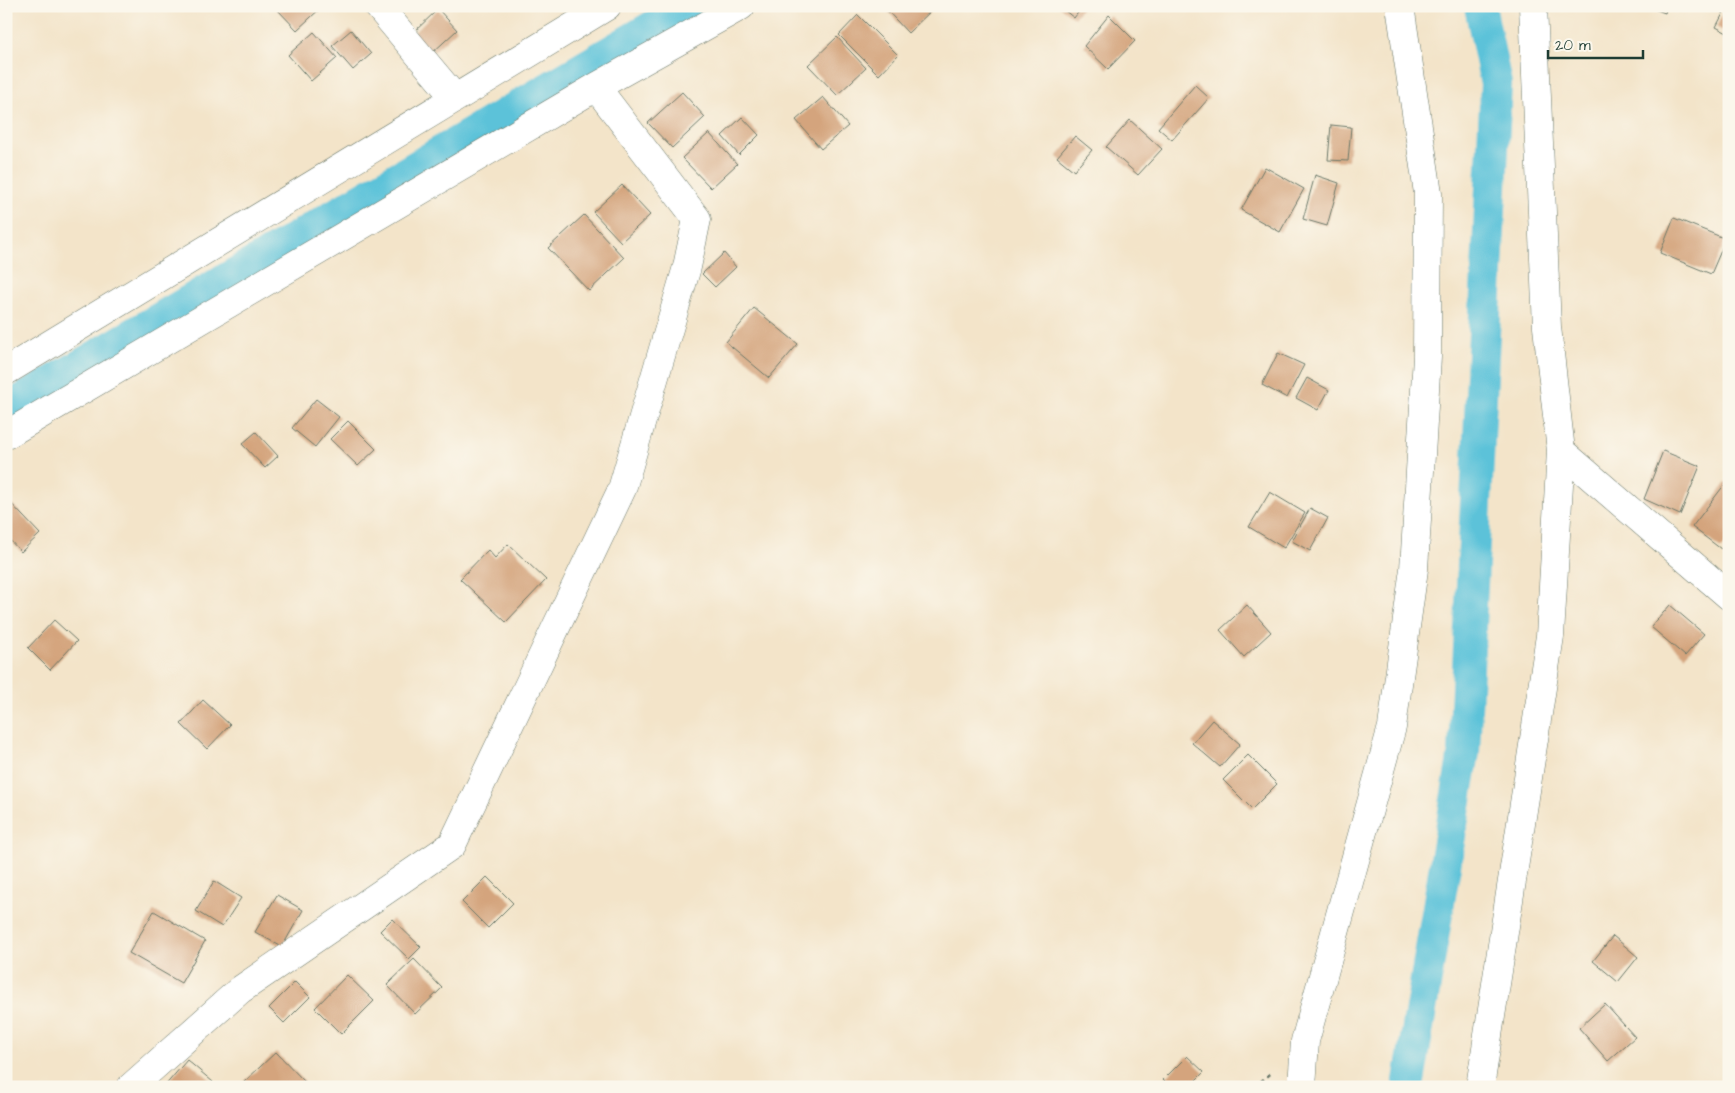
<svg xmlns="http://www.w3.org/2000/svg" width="1735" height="1093" font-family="'Architects Daughter',sans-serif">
<rect width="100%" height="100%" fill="#fbf7ec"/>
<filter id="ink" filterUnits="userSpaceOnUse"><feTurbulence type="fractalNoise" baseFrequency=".02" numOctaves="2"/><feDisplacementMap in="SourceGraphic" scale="10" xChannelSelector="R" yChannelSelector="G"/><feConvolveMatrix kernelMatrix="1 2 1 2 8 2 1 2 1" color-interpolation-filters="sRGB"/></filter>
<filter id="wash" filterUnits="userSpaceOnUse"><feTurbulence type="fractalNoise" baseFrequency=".0096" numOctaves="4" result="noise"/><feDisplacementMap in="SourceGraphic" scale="20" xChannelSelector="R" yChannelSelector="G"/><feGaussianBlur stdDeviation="1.12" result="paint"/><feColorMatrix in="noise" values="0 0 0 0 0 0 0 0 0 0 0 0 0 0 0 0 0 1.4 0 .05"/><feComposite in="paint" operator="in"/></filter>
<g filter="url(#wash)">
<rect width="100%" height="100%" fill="#f3e4c9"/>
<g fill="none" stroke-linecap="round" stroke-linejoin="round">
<path stroke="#5bc2d9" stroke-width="32" d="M 6,409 L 687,6
M 1408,1087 L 1464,752 L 1496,84 L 1480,6"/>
</g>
<g id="blocks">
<path fill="#d4a47d" d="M 277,6 L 323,6 L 297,30 L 276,8 Z
M 883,6 L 933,6 L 934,8 L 908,33 Z
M 1059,6 L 1083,6 L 1074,18 Z
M 1646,6 L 1667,6 L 1665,13 Z
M 1727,6 L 1729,6 L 1729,34 L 1716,27 Z
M 438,9 L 457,30 L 431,54 L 412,34 Z
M 858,15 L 898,55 L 879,75 L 839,35 Z
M 1109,15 L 1135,41 L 1108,69 L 1084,46 Z
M 351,30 L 371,54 L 353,70 L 332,46 Z
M 314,32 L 337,58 L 311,81 L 288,55 Z
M 837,37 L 866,68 L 837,95 L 808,65 Z
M 1195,85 L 1209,98 L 1172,140 L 1158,128 Z
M 682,92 L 705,117 L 672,148 L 648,123 Z
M 823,97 L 848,126 L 821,149 L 796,120 Z
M 742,117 L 759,135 L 739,155 L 722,136 Z
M 1130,120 L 1162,149 L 1138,175 L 1106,147 Z
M 1331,125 L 1351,127 L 1348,161 L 1328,160 Z
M 709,133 L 737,164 L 711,188 L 682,158 Z
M 1075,136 L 1092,150 L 1074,171 L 1057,157 Z
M 1265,167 L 1304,189 L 1280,232 L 1241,210 Z
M 1315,175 L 1339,183 L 1327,226 L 1303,219 Z
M 622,185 L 650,215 L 621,242 L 593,212 Z
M 584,215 L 624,258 L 589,291 L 548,248 Z
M 1674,218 L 1726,239 L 1711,274 L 1660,253 Z
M 724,253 L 736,267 L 715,287 L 702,274 Z
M 754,308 L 798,344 L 769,378 L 726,342 Z
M 1278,353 L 1304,365 L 1287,398 L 1262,385 Z
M 1307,378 L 1329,390 L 1318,410 L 1296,398 Z
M 316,399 L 339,417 L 315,447 L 292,428 Z
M 348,421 L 376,449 L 358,466 L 330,439 Z
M 256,432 L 278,456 L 265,468 L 242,444 Z
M 1663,451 L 1700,466 L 1680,515 L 1644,499 Z
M 1728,480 L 1729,539 L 1721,549 L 1692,527 Z
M 1270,492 L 1305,513 L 1284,548 L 1249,527 Z
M 6,498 L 40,534 L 21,552 L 6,536 Z
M 1310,508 L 1328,518 L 1310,551 L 1292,541 Z
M 508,544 L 546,580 L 506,622 L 460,579 L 488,550 L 495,558 Z
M 1247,605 L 1271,632 L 1244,657 L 1220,630 Z
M 1670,605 L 1704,634 L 1685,656 L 1651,627 Z
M 54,620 L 77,641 L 50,670 L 28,648 Z
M 203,700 L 230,725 L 207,749 L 181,724 Z
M 1212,720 L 1240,744 L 1220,767 L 1192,743 Z
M 1248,755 L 1277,784 L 1252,809 L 1223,780 Z
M 487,877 L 513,903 L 488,928 L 462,902 Z
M 214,881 L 241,898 L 222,927 L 196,911 Z
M 277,895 L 303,910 L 282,947 L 255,932 Z
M 154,911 L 205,941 L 181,983 L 129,953 Z
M 392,919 L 421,947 L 409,959 L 380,931 Z
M 1613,936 L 1638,957 L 1618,982 L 1593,961 Z
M 414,959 L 442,988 L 415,1014 L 387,985 Z
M 347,975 L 374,1001 L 341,1034 L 315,1008 Z
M 295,982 L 310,997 L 284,1023 L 269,1008 Z
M 1605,1004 L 1635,1037 L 1608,1061 L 1579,1028 Z
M 276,1052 L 305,1082 L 301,1087 L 248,1087 L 244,1082 Z
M 1187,1056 L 1204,1072 L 1189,1087 L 1170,1087 L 1163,1080 Z
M 187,1060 L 213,1082 L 209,1087 L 164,1087 Z"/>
</g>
</g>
<g filter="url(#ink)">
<use href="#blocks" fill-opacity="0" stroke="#697768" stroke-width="1"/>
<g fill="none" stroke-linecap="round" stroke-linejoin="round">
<g stroke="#697768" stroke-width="29">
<path id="minor" d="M 378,6 L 455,98
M 6,371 L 607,6
M 6,435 L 596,87 L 741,6
M 1561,451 L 1729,596
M 131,1087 L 240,990 L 452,845 L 622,489 L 687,267 L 697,219 L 596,87
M 1302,1087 L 1305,1041 L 1392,727 L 1414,569 L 1427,357 L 1428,193 L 1400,6
M 1480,1087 L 1550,636 L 1561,451 L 1547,327 L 1533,6"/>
</g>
<path stroke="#697768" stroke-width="3" stroke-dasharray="4 4" stroke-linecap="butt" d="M 1255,1087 L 1272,1072"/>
<use href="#minor" stroke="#fff" stroke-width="28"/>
</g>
</g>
<rect width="1735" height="1093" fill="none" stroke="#fbf7ec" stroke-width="25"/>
<path d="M1548 50v8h95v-8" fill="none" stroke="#1f3d34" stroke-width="2.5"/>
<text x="1555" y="50" font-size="15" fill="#1f3d34" stroke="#fbf7ec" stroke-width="4" paint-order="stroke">20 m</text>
</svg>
